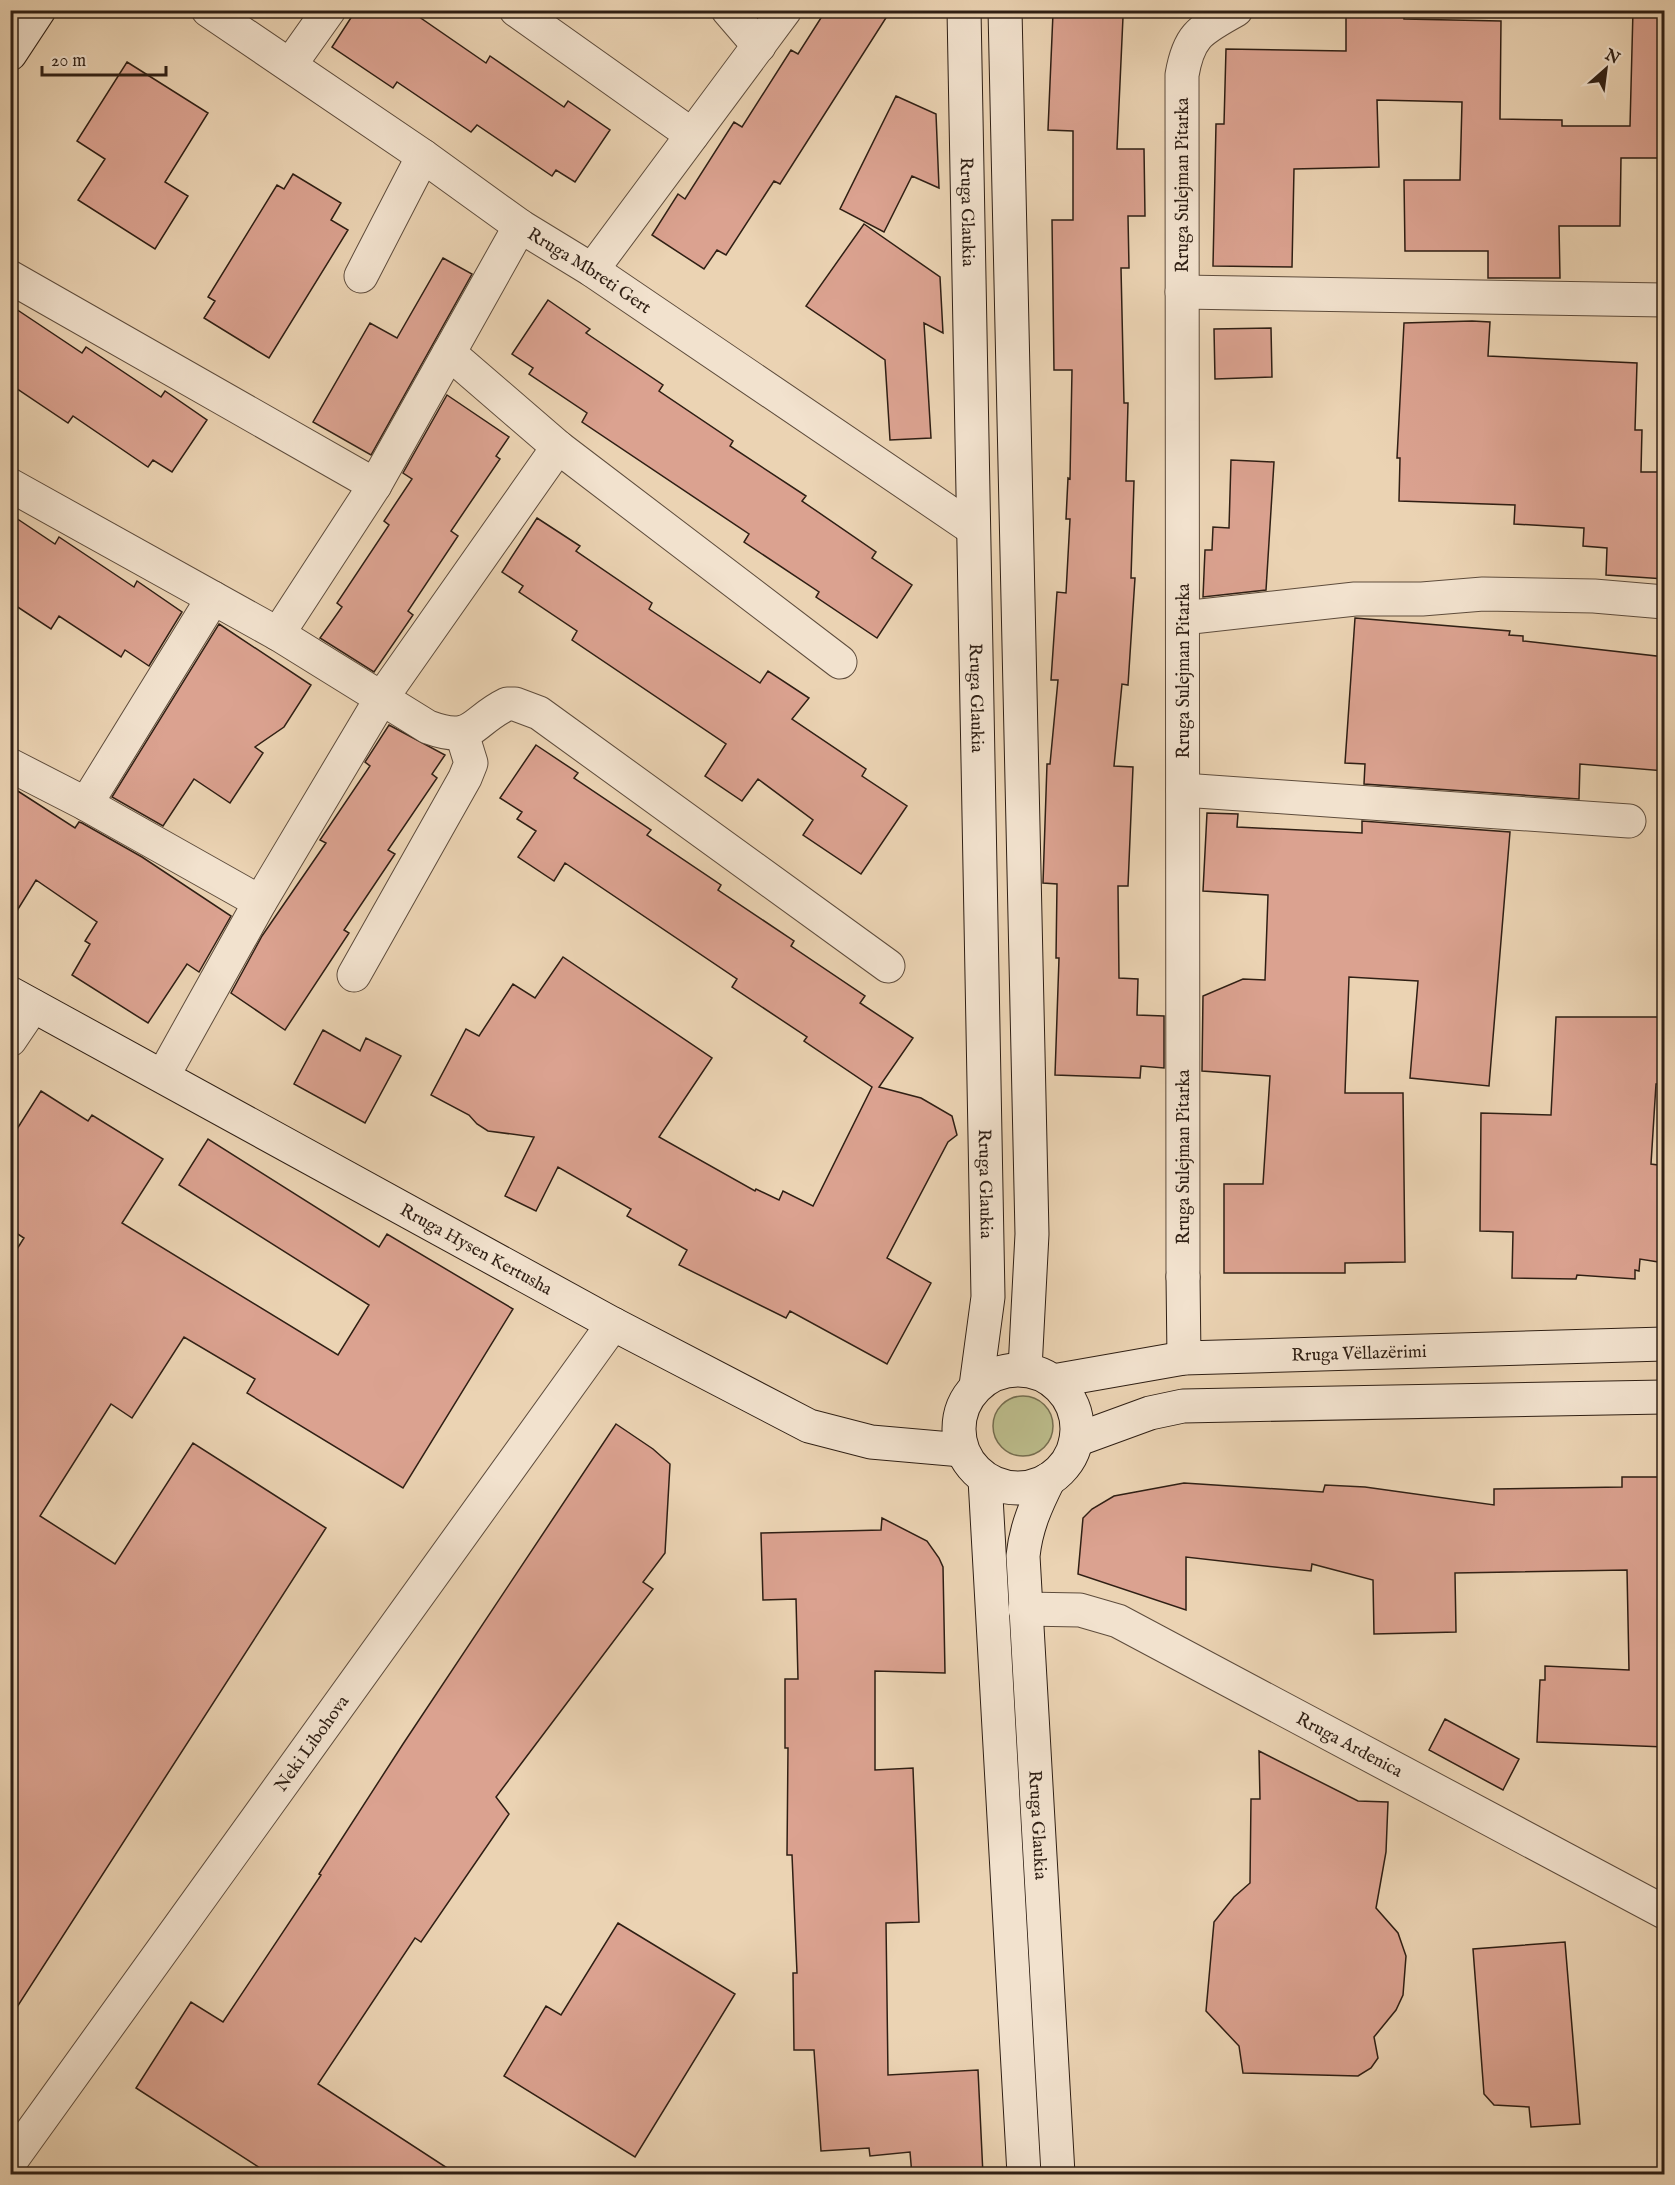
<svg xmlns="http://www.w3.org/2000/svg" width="1675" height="2185" font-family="'IM FELL English',serif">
<rect width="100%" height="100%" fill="#ebd3b3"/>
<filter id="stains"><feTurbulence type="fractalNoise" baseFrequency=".00333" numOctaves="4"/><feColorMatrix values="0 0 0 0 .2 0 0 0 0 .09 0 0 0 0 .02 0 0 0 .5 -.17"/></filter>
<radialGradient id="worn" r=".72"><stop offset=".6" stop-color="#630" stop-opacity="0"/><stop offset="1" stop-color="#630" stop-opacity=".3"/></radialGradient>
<path fill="#bbbb8a" stroke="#756d4f" stroke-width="1.5" d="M993 1426a30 30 0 1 1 60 0a30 30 0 1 1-60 0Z"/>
<path fill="#dba290" stroke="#2f1f14" stroke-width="1.5" d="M 356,10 L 409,10 L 486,63 L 490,56 L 564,107 L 568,101 L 610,130 L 575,182 L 556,170 L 552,176 L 477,125 L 471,132 L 397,82 L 393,88 L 332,47 Z
M 826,10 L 891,10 L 780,184 L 774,181 L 726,255 L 717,250 L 704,269 L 652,235 L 678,194 L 685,199 L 734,122 L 742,127 L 791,50 L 798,54 Z
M 1346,10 L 1404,10 L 1404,19 L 1501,21 L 1500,119 L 1562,120 L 1562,126 L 1630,126 L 1633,10 L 1665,10 L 1665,158 L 1621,158 L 1620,226 L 1559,226 L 1560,278 L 1488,278 L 1488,251 L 1405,251 L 1404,180 L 1460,180 L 1462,102 L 1377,100 L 1379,167 L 1294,169 L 1292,267 L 1213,266 L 1216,124 L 1224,124 L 1226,49 L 1346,51 Z
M 1053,13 L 1123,17 L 1117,149 L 1144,149 L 1145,216 L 1128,216 L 1129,268 L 1121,268 L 1124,403 L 1128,403 L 1126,481 L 1134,481 L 1131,578 L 1135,578 L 1128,685 L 1122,684 L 1114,766 L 1133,767 L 1128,886 L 1118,886 L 1119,978 L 1138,979 L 1137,1015 L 1164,1016 L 1164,1068 L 1141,1066 L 1140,1078 L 1055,1075 L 1059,958 L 1056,958 L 1057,884 L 1043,883 L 1047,764 L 1050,764 L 1058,680 L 1051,680 L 1057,592 L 1066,593 L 1070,519 L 1066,519 L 1068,478 L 1070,479 L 1072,370 L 1054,370 L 1052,220 L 1073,220 L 1073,131 L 1048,130 Z
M 127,62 L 208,113 L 165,182 L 188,196 L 155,249 L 78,200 L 105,159 L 77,141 Z
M 896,96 L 936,114 L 939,188 L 912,176 L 884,232 L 840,209 Z
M 293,174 L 341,203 L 331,220 L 348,230 L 269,358 L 204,318 L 215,301 L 208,297 L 277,185 L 284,189 Z
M 864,224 L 940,277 L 943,333 L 924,323 L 931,438 L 890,440 L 885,360 L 806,306 Z
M 443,258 L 472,274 L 371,455 L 313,422 L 370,323 L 397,338 Z
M 548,300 L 590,329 L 586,333 L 663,385 L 659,391 L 733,441 L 730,446 L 806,496 L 802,501 L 876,552 L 872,558 L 912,585 L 877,638 L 816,597 L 819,592 L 744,542 L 749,534 L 582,422 L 587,413 L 529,374 L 533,368 L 512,354 Z
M 10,305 L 82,353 L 86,347 L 161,397 L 165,391 L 207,420 L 172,472 L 153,460 L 148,467 L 73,416 L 68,423 L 10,384 Z
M 1472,321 L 1490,322 L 1488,356 L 1637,363 L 1635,430 L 1642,430 L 1641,472 L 1665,472 L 1665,579 L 1606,575 L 1607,548 L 1583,546 L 1584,528 L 1514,524 L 1515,505 L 1399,501 L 1400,458 L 1397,458 L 1404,323 Z
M 1271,328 L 1272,377 L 1215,379 L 1214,329 Z
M 447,395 L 509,437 L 496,456 L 500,459 L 451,531 L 458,536 L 408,611 L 413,615 L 374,672 L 320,638 L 342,607 L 337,603 L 389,525 L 384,521 L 412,479 L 403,473 Z
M 1231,460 L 1274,462 L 1266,590 L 1203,597 L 1205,550 L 1212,550 L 1213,527 L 1229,528 Z
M 10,514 L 55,544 L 59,537 L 134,587 L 137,581 L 182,612 L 149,666 L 125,650 L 121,657 L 59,616 L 51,629 L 10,602 Z
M 537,518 L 580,546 L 576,551 L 652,603 L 649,609 L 760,683 L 768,671 L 809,698 L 792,719 L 866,769 L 862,776 L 907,806 L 861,874 L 803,835 L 813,820 L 758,779 L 742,801 L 705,776 L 726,744 L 572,640 L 577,631 L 519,592 L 523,586 L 502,572 Z
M 1355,618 L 1510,631 L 1509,635 L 1523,636 L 1523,641 L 1665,657 L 1665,771 L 1580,764 L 1579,799 L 1364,784 L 1365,764 L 1345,763 Z
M 219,624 L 311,685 L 284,727 L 255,747 L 263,753 L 230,803 L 194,779 L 163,826 L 112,797 Z
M 389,725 L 445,755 L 432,774 L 437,778 L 388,850 L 395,854 L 344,930 L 349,933 L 285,1030 L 231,993 L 262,936 L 326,843 L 320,840 L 370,766 L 365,762 Z
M 536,745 L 578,773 L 574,778 L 651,830 L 647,835 L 721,885 L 718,890 L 794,941 L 791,946 L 865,996 L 860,1003 L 913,1038 L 879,1087 L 921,1098 L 952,1116 L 957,1135 L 948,1142 L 887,1258 L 931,1283 L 887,1364 L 790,1311 L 786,1318 L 679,1265 L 687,1250 L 627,1216 L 631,1209 L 558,1167 L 536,1211 L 505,1196 L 534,1137 L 488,1131 L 477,1124 L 469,1115 L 431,1095 L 466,1029 L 479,1036 L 513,984 L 535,998 L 563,957 L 712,1058 L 659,1137 L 755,1191 L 756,1189 L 779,1200 L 783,1191 L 813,1206 L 872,1087 L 804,1041 L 807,1037 L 732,987 L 737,979 L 565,863 L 554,881 L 518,857 L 536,831 L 517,819 L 522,812 L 500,798 Z
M 10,786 L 75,828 L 79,822 L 82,823 L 142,857 L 231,916 L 199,972 L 187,964 L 148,1023 L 72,975 L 90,944 L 85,941 L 97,922 L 36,880 L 10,922 Z
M 1207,813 L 1238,814 L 1237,827 L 1362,833 L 1362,821 L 1510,832 L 1489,1086 L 1410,1078 L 1418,981 L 1349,977 L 1345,1093 L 1403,1093 L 1405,1262 L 1345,1263 L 1345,1273 L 1224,1273 L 1224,1184 L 1263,1184 L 1270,1076 L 1202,1071 L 1203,996 L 1243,979 L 1265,980 L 1268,895 L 1203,891 Z
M 1556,1017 L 1665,1017 L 1665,1084 L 1656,1084 L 1651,1164 L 1665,1166 L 1665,1263 L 1640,1259 L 1639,1271 L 1635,1270 L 1635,1279 L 1577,1275 L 1576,1279 L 1512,1278 L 1513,1232 L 1480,1231 L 1481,1113 L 1551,1115 Z
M 323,1030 L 360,1051 L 366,1038 L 401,1056 L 365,1123 L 294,1084 Z
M 41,1091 L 88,1121 L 92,1115 L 163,1159 L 122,1223 L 338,1355 L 369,1305 L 179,1185 L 208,1139 L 379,1247 L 387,1234 L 513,1309 L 403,1488 L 247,1393 L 255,1379 L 184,1337 L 132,1418 L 111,1404 L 40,1516 L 115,1564 L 193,1443 L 326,1528 L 10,2018 L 10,1260 L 24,1238 L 10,1229 L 10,1140 Z
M 616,1424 L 653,1449 L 670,1464 L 665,1553 L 643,1582 L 653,1589 L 496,1797 L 509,1814 L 421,1942 L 415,1938 L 318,2084 L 458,2175 L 271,2175 L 136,2088 L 191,2002 L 223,2022 L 321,1875 L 319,1874 L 403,1744 Z
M 1622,1477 L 1665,1477 L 1665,1747 L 1537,1742 L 1540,1680 L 1545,1680 L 1545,1666 L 1629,1670 L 1627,1570 L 1455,1573 L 1456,1632 L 1374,1634 L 1373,1580 L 1312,1564 L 1311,1571 L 1186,1557 L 1186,1610 L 1078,1574 L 1083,1518 L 1092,1509 L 1114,1496 L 1184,1483 L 1323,1492 L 1325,1485 L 1365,1487 L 1494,1505 L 1494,1489 L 1622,1487 Z
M 882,1518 L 927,1541 L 939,1558 L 943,1567 L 945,1673 L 875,1671 L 875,1770 L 913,1768 L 919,1922 L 886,1923 L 888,2075 L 978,2070 L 983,2175 L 912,2175 L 910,2152 L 870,2156 L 869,2148 L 821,2151 L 814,2050 L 794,2050 L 793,1973 L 797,1973 L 792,1855 L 787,1855 L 788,1748 L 785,1748 L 785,1679 L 798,1679 L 796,1599 L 763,1600 L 761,1533 L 881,1530 Z
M 1445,1719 L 1519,1759 L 1503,1790 L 1429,1750 Z
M 1259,1751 L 1358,1801 L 1388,1802 L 1386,1852 L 1376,1908 L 1398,1933 L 1406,1956 L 1403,1995 L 1396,2010 L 1374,2037 L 1378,2058 L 1371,2068 L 1358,2076 L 1243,2073 L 1239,2046 L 1206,2011 L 1214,1922 L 1234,1897 L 1250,1883 L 1251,1799 L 1260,1799 Z
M 618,1923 L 735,1994 L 635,2157 L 504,2076 L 546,2006 L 561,2015 Z
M 1565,1942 L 1580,2124 L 1531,2127 L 1529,2107 L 1494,2105 L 1484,2094 L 1473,1949 Z"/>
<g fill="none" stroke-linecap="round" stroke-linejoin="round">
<g stroke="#5e4c3c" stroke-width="35">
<g id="street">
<path id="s1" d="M 208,10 L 423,156 L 520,226 L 592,270 L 972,528"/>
<path d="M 516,10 L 692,135"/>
<path d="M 728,10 L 759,46"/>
<path d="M 290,65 L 329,10"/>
<path d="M 592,270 L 785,10"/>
<path d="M 361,276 L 423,156"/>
<path d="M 10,277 L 375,485"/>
<path d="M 1182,292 L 1664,300"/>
<path d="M 449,353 L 558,447 L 840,662"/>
<path d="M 10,485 L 278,634 L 428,727 C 474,744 470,722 507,704 L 515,704 L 539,713 L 888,966"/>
<path d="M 1183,618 L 1355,599 L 1422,599 L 1483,594 L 1594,596 L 1664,602"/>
<path d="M 278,634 L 375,485 L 520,226"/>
<path d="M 10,765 L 86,804 L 260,902"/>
<path d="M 1183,790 L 1629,821"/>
<path d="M 86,804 L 213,598"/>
<path d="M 354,975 L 465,778 L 471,763 L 462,734"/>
<path d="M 10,1040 L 33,1006"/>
<path d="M 163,1076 L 260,902 L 381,699 L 558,447"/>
<path d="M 1183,1277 L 1182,75 C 1189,34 1201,30 1236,10"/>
<path id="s2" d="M 1025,1609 L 1080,1610 L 1118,1621 L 1664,1912"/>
<path id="s3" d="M 10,2162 L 613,1324"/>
</g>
</g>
<g stroke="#2f1f14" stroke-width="35">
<g id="secondary">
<path id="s4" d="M 964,10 L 988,1297 L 976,1386"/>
<path d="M 1005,10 L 1032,1234 L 1025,1369"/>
<path d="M 10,54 L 39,10"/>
<path id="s5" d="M 10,993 L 613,1324 L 809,1426 L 871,1442 L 962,1450"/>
<path d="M 1183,1277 L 1184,1358"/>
<circle cx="1018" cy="1429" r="59"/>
<path id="s6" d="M 1053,1381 L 1184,1358 L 1664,1344"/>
<path d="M 1076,1440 L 1150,1413 L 1183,1406 L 1664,1397"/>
<path d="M 985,1479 L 1024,2174"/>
<path id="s7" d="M 1049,1479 C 1036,1505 1026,1527 1023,1556 L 1058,2174"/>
</g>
</g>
<use href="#street" stroke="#f2e2ce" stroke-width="33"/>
<use href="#secondary" stroke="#f2e2ce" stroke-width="33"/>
</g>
<g text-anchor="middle" stroke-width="5" stroke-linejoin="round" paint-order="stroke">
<g font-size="18" fill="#2f1f14" stroke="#f2e2ce">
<text transform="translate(1182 185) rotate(-90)" y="6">Rruga Sulejman Pitarka</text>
<text dy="6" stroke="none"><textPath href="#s4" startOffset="202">Rruga Glaukia</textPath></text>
<text dy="6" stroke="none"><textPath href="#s1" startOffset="462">Rruga Mbreti Gert</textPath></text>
<text transform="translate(1183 671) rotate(-90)" y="6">Rruga Sulejman Pitarka</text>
<text dy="6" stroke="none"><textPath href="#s4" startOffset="688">Rruga Glaukia</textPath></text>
<text transform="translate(1183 1157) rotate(-90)" y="6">Rruga Sulejman Pitarka</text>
<text dy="6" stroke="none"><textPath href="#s4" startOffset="1174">Rruga Glaukia</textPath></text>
<text dy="6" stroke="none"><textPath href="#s5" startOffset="532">Rruga Hysen Kertusha</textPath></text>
<text dy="6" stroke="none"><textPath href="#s6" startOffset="308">Rruga Vëllazërimi</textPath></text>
<text dy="6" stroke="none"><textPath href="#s3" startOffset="516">Neki Libohova</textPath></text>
<text dy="6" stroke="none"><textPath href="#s2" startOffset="357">Rruga Ardenica</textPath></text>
<text dy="6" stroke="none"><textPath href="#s7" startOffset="351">Rruga Glaukia</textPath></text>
</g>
</g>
<rect width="1675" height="2185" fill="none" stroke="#ebd3b3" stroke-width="36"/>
<rect x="12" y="12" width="1651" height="2161" fill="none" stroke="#2f1f14" stroke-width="3"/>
<rect x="18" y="18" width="1639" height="2149" fill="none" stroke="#2f1f14" stroke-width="1.5"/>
<g transform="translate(1606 69) rotate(28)" stroke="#f2e2ce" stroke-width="4.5" paint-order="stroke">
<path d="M0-4.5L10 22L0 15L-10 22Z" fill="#2f1f14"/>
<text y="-9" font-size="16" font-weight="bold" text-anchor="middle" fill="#2f1f14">N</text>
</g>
<path d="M42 66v9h124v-9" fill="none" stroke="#2f1f14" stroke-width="3"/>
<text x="51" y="66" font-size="18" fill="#2f1f14" stroke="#f2e2ce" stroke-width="4.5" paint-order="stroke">20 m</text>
<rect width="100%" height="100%" filter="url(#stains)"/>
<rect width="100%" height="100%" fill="url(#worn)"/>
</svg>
